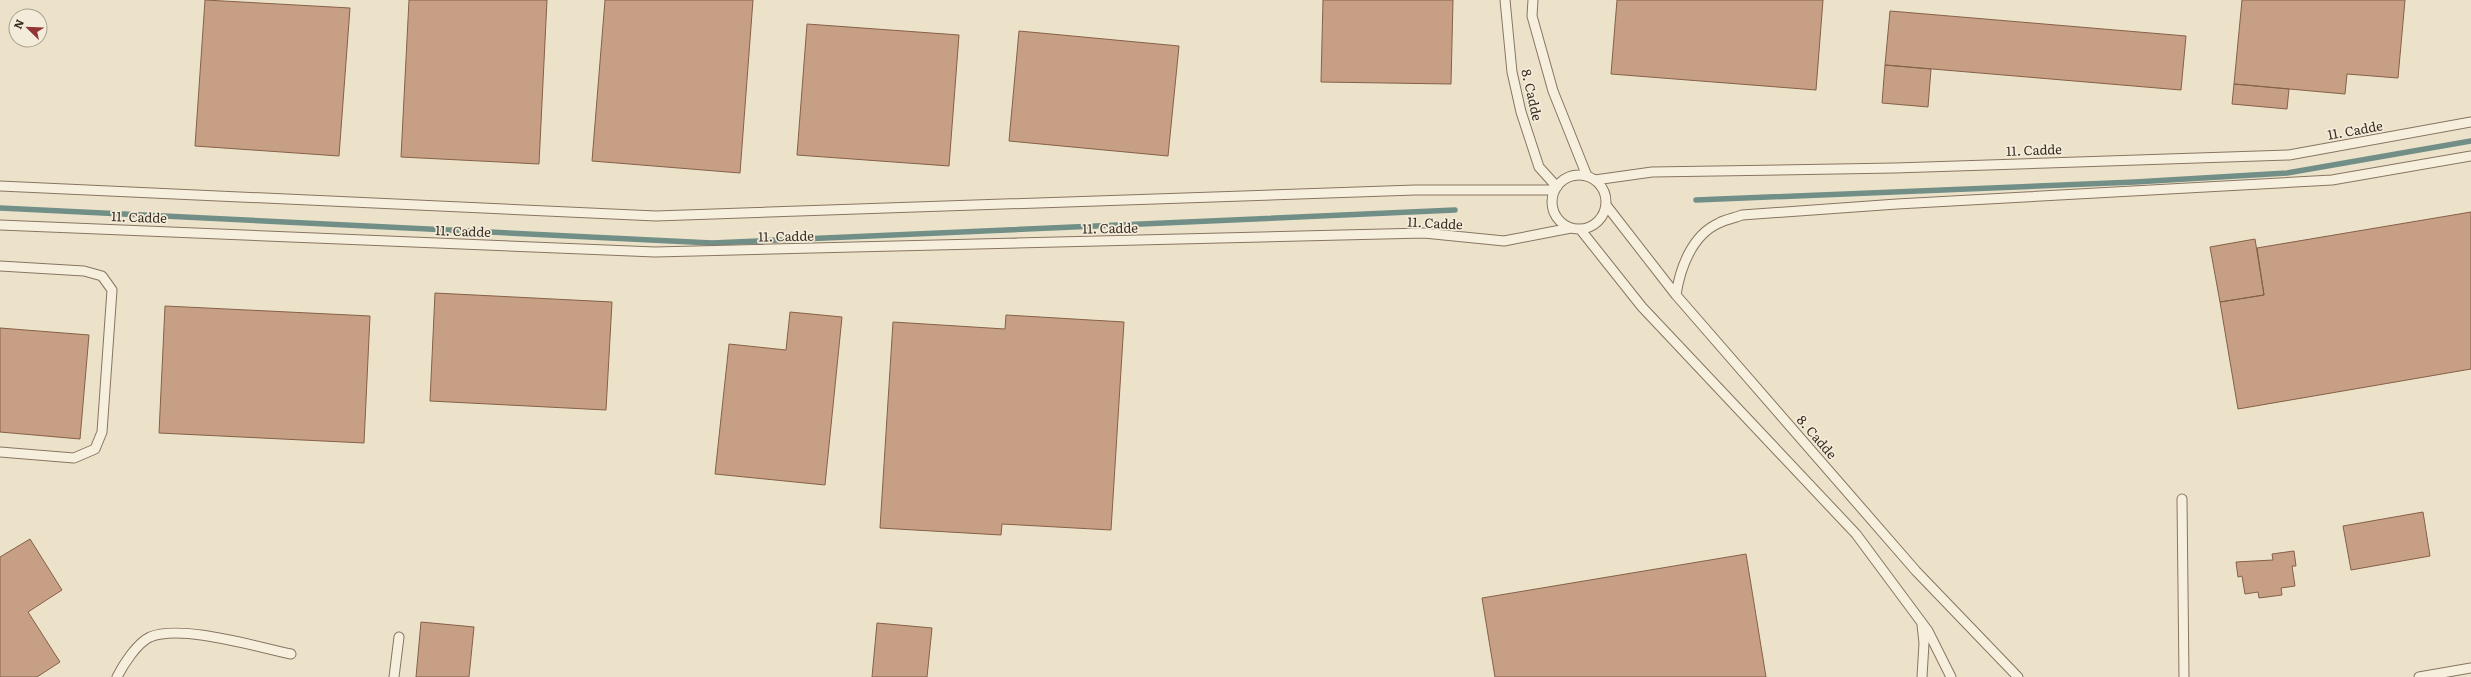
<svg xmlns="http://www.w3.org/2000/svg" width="2471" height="677" font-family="Literata,serif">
<rect width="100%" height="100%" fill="#ece2ca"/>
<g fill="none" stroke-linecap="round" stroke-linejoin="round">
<path stroke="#718f87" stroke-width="5.5" d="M 1696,200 L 2135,182 L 2287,173 L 2471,141
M 0,208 L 712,243 L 1455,210"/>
</g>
<path fill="#c79f84" stroke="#856048" d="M 205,0 L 350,8 L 339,156 L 195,146 Z
M 409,0 L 547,0 L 539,164 L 401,157 Z
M 605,0 L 753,0 L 740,173 L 592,161 Z
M 1323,0 L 1453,0 L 1451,84 L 1321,82 Z
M 1617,0 L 1823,0 L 1816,90 L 1611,74 Z
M 2242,0 L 2405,0 L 2398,78 L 2347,74 L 2345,94 L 2234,84 Z
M 1890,11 L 2186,36 L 2181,90 L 1885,65 Z
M 807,24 L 959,35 L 949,166 L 797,155 Z
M 1019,31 L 1179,46 L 1168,156 L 1009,141 Z
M 1885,65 L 1931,69 L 1928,107 L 1882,103 Z
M 2234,84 L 2289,89 L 2287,109 L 2232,104 Z
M 2471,212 L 2471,369 L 2238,409 L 2220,302 L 2264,295 L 2257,248 Z
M 2255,239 L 2264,295 L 2220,302 L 2210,247 Z
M 435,293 L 612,302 L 606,410 L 430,401 Z
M 165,306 L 370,316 L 364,443 L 159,433 Z
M 790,312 L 842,317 L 825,485 L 715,474 L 729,344 L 786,350 Z
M 1006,315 L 1124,322 L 1111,530 L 1002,524 L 1001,535 L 880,528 L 893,322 L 1005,329 Z
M 0,328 L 89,335 L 80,439 L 0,432 Z
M 2423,512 L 2430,556 L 2351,570 L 2343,526 Z
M 30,539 L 62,590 L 28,612 L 60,662 L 37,677 L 0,677 L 0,557 Z
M 2294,551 L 2296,566 L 2292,566 L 2295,586 L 2281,588 L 2282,595 L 2259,598 L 2258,592 L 2245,594 L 2242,576 L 2238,577 L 2236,562 L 2273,560 L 2272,554 Z
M 1746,554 L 1766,677 L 1495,677 L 1482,598 Z
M 421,622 L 474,627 L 469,677 L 416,677 Z
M 877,623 L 932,628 L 927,677 L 872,677 Z"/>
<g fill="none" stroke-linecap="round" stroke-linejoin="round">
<g stroke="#877560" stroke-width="11">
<path id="service" d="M 1505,0 L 1512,72 L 1521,112 L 1539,167 L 1557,187
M 1533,0 L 1532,16 L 1553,91 L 1587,176
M1552 202a27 27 0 1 1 54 0a27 27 0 1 1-54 0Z
M 1595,180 L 1652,172 L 1895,168 L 2289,155 L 2471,122
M 0,186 L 656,216 L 1415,190 L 1555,190
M 1606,205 L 1676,295 L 1916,571 L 2018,677
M 0,225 L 655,252 L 1424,233 L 1504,241 L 1571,228
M 1580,229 L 1642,307 L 1856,534 L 1928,631 L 1951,677
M 0,266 L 84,271 L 102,276 L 112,290 L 102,432 L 95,449 L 74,458 L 0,452
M 1676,295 C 1680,268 1692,235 1719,223 C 1726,219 1735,218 1742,215 L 1897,204 L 2332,180 L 2471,156
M 2182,499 L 2184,677
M 117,677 C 123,665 137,643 150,637 C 182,624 256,647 291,654
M 394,677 L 399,637
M 1922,677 L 1924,643 L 1922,625
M 2419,677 L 2471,668"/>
</g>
<use href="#service" stroke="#f7efdd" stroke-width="9"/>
</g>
<g text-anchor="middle" stroke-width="3.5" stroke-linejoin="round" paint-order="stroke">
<g font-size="13" fill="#392d22" stroke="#f4ecda">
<text transform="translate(1532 95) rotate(77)" y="5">8. Cadde</text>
<text transform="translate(2355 130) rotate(-10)" y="5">11. Cadde</text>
<text transform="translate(2034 150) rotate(-2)" y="5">11. Cadde</text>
<text transform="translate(139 217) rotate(2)" y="5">11. Cadde</text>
<text transform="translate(1435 223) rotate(3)" y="5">11. Cadde</text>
<text transform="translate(1110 228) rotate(-1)" y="5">11. Cadde</text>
<text transform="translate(463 231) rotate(2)" y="5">11. Cadde</text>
<text transform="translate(786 236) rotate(-1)" y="5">11. Cadde</text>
<text transform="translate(1817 437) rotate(49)" y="5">8. Cadde</text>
</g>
</g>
<g transform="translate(28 28) rotate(293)"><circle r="19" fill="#f4ecda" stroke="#a9a090"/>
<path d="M0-3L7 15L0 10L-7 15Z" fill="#923535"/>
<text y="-6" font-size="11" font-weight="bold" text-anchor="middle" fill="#392d22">N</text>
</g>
</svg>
